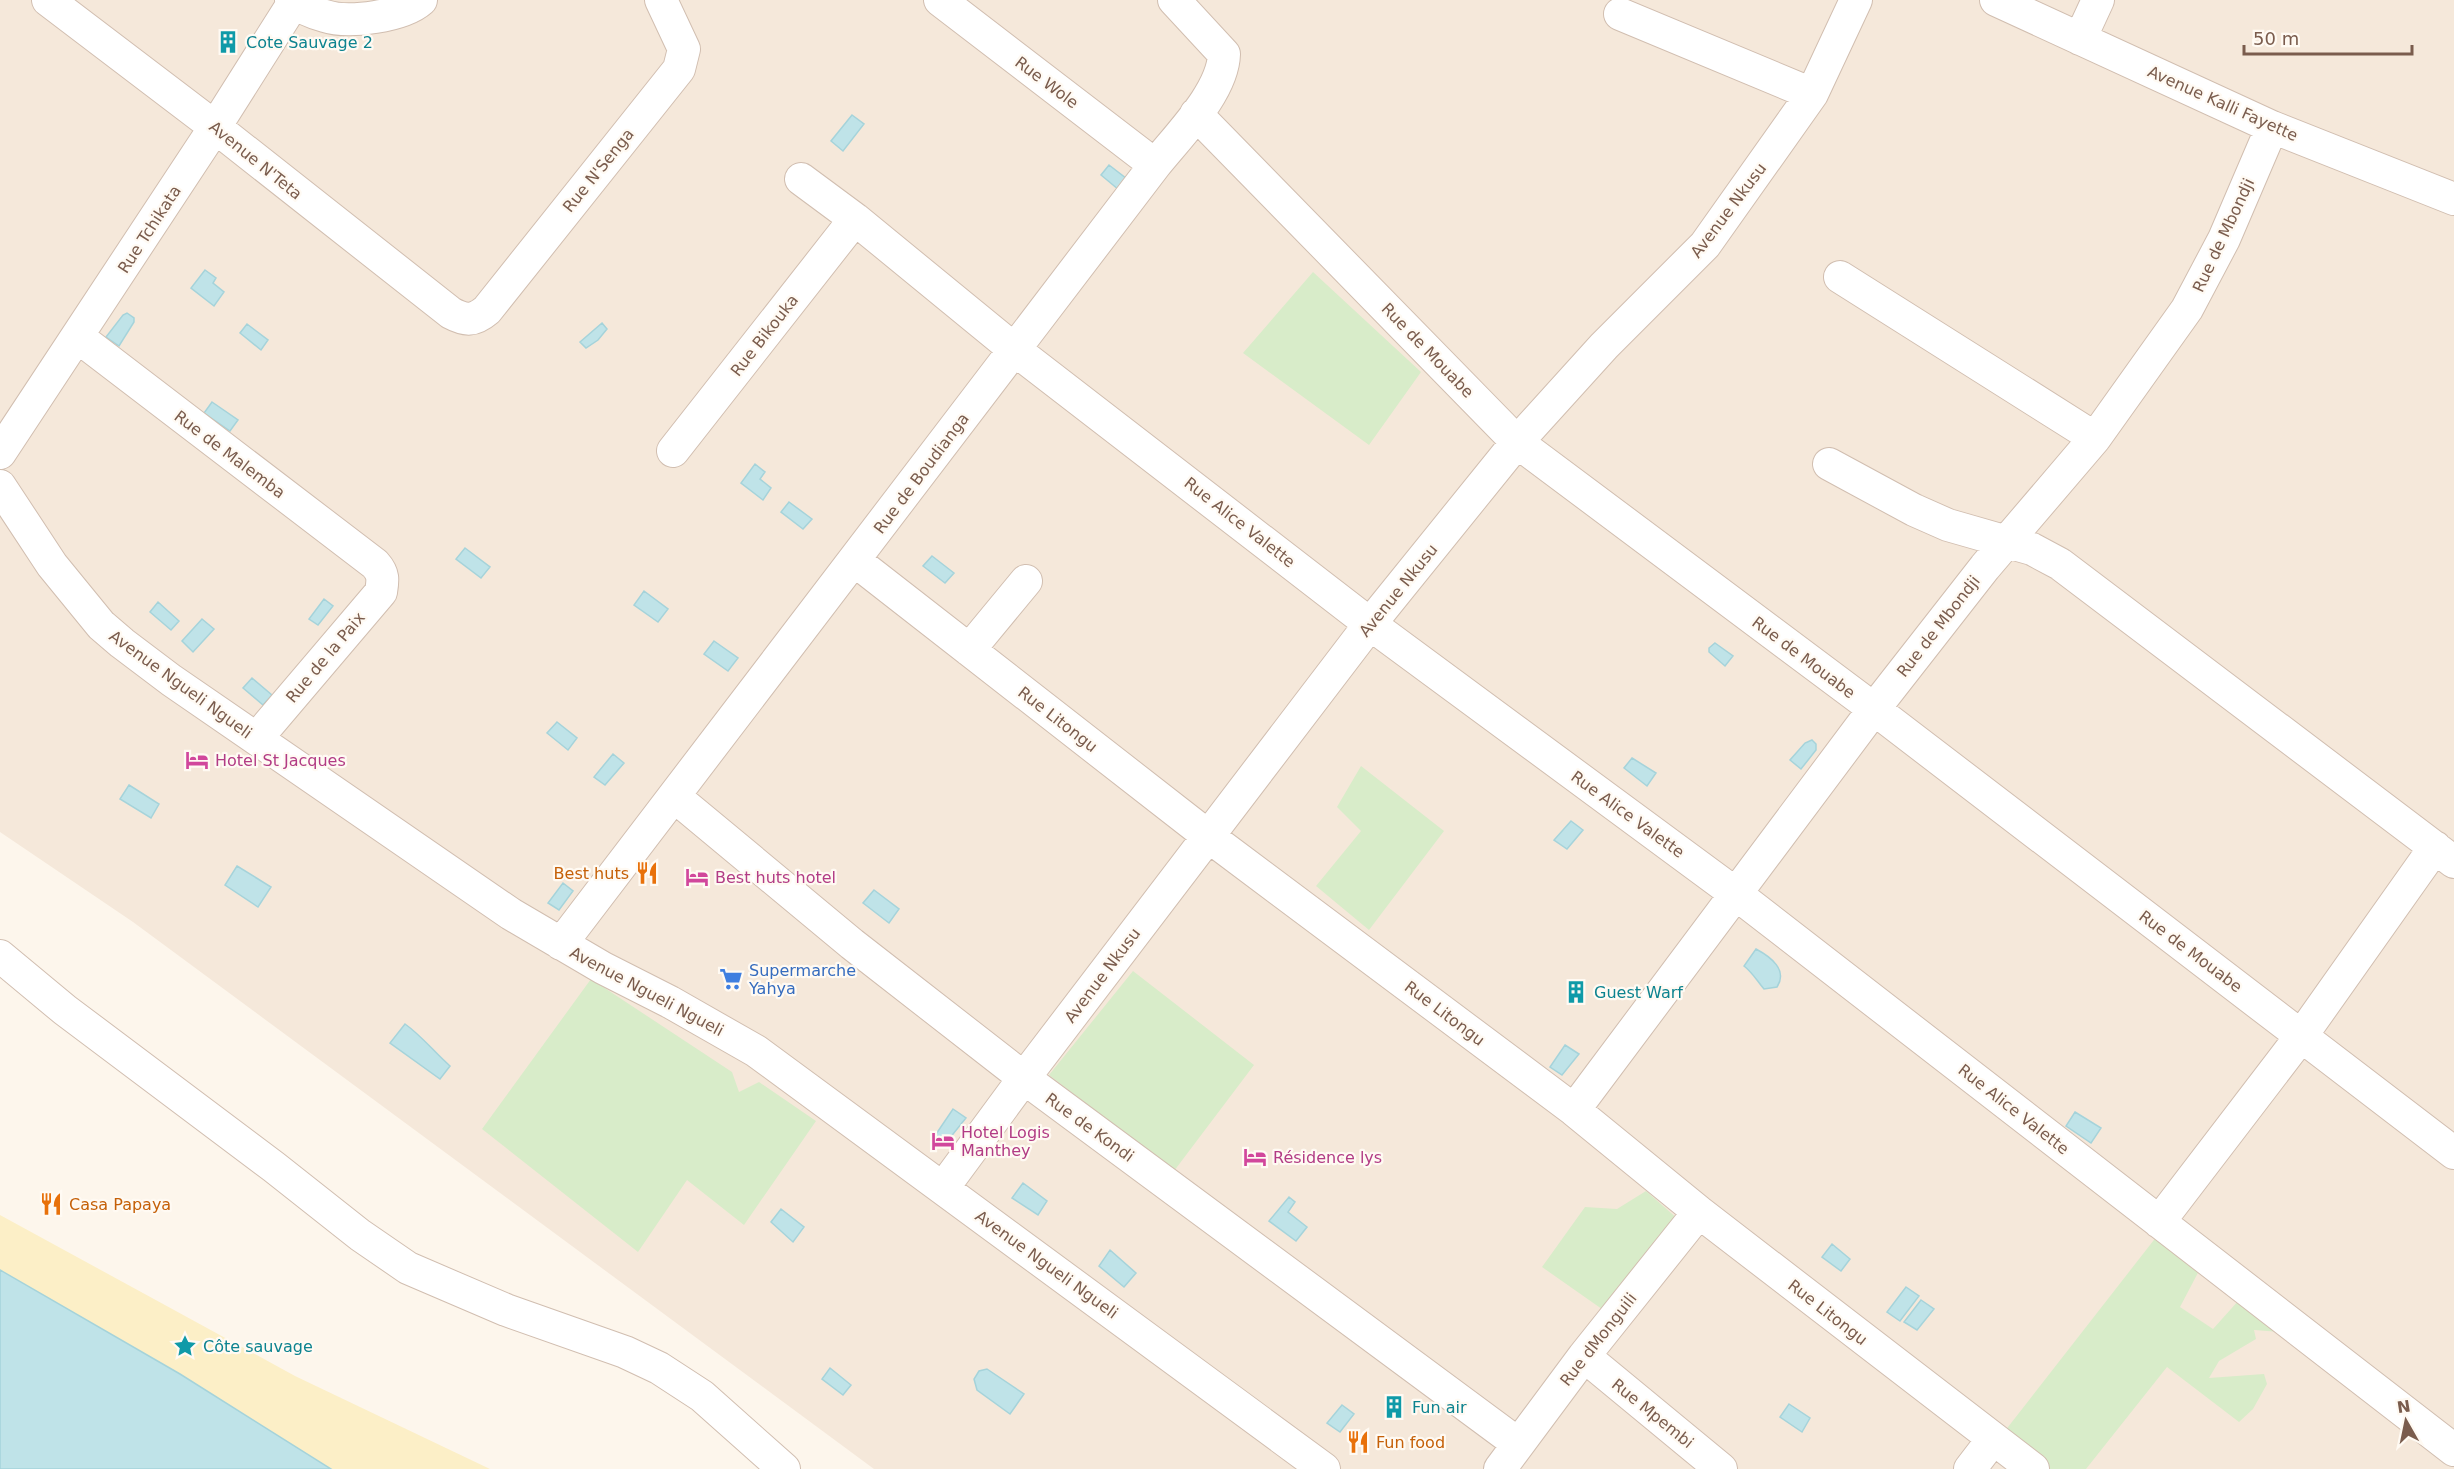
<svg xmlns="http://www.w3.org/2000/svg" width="2454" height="1469" font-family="'DejaVu Sans',sans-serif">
<rect width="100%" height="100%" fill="#fdf6ec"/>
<path fill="#f5e8da" d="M 0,0 L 2454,0 L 2454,1469 L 874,1469 L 133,922 L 0,832 Z"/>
<path fill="#d8ecc9" d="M 1313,272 L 1421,372 L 1369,445 L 1243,353 Z
M 1361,766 L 1444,831 L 1369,930 L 1316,886 L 1361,831 L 1337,807 Z
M 1133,971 L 1254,1065 L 1174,1171 L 1049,1075 Z
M 591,979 L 732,1072 L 739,1092 L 759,1082 L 816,1121 L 744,1225 L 687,1180 L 638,1252 L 482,1129 Z
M 1646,1191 L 1679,1220 L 1609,1314 L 1542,1267 L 1585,1207 L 1617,1209 Z
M 2157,1236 L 2201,1267 L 2180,1307 L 2213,1329 L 2239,1300 L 2280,1332 L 2254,1330 L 2256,1339 L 2219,1361 L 2209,1378 L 2264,1374 L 2267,1384 L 2253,1409 L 2239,1422 L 2167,1367 L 2086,1469 L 2040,1469 L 2001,1436 Z"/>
<path fill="#fcefc7" d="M 0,1215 L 295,1376 L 490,1469 L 331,1469 L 180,1374 L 0,1270 Z"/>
<path fill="#bfe3e8" stroke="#a5d3da" stroke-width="1.5" d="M 852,115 L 864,124 L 843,151 L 831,141 Z
M 1109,165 L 1127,179 L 1119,190 L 1101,175 Z
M 205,270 L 216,278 L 213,283 L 224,292 L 214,306 L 191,288 Z
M 127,313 L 134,318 L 134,322 L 119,346 L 106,337 L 123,315 Z
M 602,323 L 607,329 L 598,340 L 586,348 L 580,342 Z
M 247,324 L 268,340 L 261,350 L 240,333 Z
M 212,402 L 238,420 L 230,431 L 204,413 Z
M 755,464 L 765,472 L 760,479 L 771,488 L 763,500 L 741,483 Z
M 789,502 L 812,519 L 803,529 L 781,512 Z
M 465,548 L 490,567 L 481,578 L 456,559 Z
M 932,556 L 954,573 L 945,583 L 923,566 Z
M 644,591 L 668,609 L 658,622 L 634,605 Z
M 324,599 L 333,606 L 318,625 L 309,619 Z
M 158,602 L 179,621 L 171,630 L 150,612 Z
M 202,619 L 214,629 L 193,652 L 182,641 Z
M 714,641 L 738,658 L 728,671 L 704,654 Z
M 1715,643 L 1733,656 L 1725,666 L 1709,652 L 1709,648 Z
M 252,678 L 272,695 L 263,705 L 243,688 Z
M 557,722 L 577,738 L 568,750 L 547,733 Z
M 1812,740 L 1816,744 L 1816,750 L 1801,769 L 1790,760 L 1805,743 Z
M 613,754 L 624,763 L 605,785 L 594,777 Z
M 1632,758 L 1656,773 L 1647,786 L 1624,768 Z
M 129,785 L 159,804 L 151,818 L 120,799 Z
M 1571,821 L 1583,830 L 1567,849 L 1554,840 Z
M 237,866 L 271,887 L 258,907 L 225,885 Z
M 563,883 L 573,891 L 559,910 L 548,903 Z
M 874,890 L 899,909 L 889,923 L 863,903 Z
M 1756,949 C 1771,957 1788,970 1777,987 L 1764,989 C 1757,981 1753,973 1744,966 Z
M 405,1024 C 422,1036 434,1052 450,1066 L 440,1079 L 390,1043 Z
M 1565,1045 L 1579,1054 L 1562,1075 L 1550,1067 Z
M 953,1109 L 966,1118 L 945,1144 L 934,1137 Z
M 2075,1112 L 2101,1128 L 2091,1143 L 2066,1126 Z
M 1023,1183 L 1047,1201 L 1038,1215 L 1012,1198 Z
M 1289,1197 L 1295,1202 L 1288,1212 L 1307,1227 L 1296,1241 L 1269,1221 Z
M 781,1209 L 804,1227 L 793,1242 L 771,1222 Z
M 1832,1244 L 1850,1259 L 1841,1271 L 1822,1257 Z
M 1110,1250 L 1136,1273 L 1124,1287 L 1099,1266 Z
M 0,1270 L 180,1374 L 331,1469 L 0,1469 Z
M 1906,1287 L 1919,1296 L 1900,1321 L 1887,1312 Z
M 1921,1300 L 1934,1309 L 1917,1330 L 1904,1322 Z
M 830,1368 L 851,1385 L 843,1395 L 822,1379 Z
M 987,1369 L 1024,1394 L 1010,1414 L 977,1390 L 974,1379 L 979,1371 Z
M 1789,1404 L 1810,1418 L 1802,1432 L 1780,1417 Z
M 1342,1405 L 1354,1414 L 1340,1432 L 1327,1423 Z"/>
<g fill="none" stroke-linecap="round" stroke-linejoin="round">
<g stroke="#d1beb0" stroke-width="34">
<path id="minor" d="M 48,0 L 215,127 L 451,313 C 466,321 474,321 487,310 L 679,69 L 684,49 L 661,0
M 291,0 C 300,7 314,13 325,16 C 349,24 403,16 421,0
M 940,0 L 1155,165
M 1996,0 L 2272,127 L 2454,199
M 1620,14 L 1812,94
M 2080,39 L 2098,0
M 1196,114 L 1517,442 L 1874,709 L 2454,1153
M 801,179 L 855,219 L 1015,350 L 1370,624 L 1736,894 L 2454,1450
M 1840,277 L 2095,438
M 78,337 L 375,564 C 384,574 383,580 381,592 L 257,738
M 673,451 L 855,219
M 0,453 L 215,127 L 294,2
M 1829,464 L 1914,510 L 1948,525 L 2032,549 L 2060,564 L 2454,862
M 0,486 L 52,565 L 101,625 L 122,643 L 171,680 L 511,914 L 603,968 L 670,1002 L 756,1051 L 1324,1469
M 854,560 L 1208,836 L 1574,1110 L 1699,1212 L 2033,1469
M 969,650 L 1026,581
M 675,797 L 852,944 L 1024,1078 L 1517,1443
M 561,944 L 1155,165 C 1178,136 1223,92 1224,54 L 1174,0
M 0,956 L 65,1010 L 274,1167 L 360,1235 L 408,1268 L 506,1310 L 625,1352 L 659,1368 L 702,1396 L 784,1469
M 1574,1110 L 1874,709 L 1985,567 L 2095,438 L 2187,309 L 2224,239 L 2272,127
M 943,1188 L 1024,1078 L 1370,624 L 1517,442 L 1604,346 L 1705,245 L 1812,94 L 1856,0
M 2159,1222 L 2302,1035 L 2435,847
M 1584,1356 L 1721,1469
M 1500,1469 L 1584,1356 L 1699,1212
M 1970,1469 L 1993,1439"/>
</g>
<use href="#minor" stroke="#fff" stroke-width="32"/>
</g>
<defs>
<g id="building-bare" transform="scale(1.8)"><path d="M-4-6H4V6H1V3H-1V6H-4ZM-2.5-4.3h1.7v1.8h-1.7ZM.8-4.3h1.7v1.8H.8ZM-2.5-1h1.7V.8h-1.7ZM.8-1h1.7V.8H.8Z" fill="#0f9aa8" stroke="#fffaf3" stroke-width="2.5" paint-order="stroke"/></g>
<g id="hotel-bare" transform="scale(1.8)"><path d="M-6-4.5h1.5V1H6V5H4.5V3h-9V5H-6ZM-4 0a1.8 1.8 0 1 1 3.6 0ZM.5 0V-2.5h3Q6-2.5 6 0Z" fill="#d1479c" stroke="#fffaf3" stroke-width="2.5" paint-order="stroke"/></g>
<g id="restaurant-bare" transform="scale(1.8)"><path d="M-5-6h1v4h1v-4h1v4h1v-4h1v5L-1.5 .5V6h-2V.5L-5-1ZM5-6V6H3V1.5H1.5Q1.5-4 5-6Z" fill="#e8710a" stroke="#fffaf3" stroke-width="2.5" paint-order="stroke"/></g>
<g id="supermarket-bare" transform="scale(1.8)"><path d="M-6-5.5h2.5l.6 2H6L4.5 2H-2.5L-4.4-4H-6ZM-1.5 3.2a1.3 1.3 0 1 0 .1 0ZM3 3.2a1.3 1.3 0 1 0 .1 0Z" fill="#3f7fe0" stroke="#fffaf3" stroke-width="2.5" paint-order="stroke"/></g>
<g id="sight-bare" transform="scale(1.8)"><path d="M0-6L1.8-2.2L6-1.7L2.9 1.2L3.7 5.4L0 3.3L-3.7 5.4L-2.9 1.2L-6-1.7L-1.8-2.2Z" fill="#0f9aa8" stroke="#fffaf3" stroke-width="2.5" paint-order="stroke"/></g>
</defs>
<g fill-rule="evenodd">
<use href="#building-bare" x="228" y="42"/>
<use href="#hotel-bare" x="197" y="760"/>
<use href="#restaurant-bare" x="647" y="873"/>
<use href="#hotel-bare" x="697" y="877"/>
<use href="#supermarket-bare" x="731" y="979"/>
<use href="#building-bare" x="1576" y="992"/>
<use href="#hotel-bare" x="943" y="1141"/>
<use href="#hotel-bare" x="1255" y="1157"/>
<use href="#restaurant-bare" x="51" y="1204"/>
<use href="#sight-bare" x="185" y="1346"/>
<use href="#building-bare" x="1394" y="1407"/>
<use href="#restaurant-bare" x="1358" y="1442"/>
</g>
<g text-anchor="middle" stroke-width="4.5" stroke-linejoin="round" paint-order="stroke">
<g font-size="16" fill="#0d838f" stroke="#fffaf3" text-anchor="start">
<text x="246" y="48">Cote Sauvage 2</text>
<text x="1594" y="998">Guest Warf</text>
<text x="203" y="1352">Côte sauvage</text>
<text x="1412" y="1413">Fun air</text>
</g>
<g font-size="16" fill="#7a5c4d" stroke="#fffaf3">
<text transform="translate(1047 82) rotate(37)" y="6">Rue Wole</text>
<text transform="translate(2223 103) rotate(24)" y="6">Avenue Kalli Fayette</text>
<text transform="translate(256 160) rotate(39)" y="6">Avenue N'Teta</text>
<text transform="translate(598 170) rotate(-51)" y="6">Rue N'Senga</text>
<text transform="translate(1728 210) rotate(-53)" y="6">Avenue Nkusu</text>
<text transform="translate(149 229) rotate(-57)" y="6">Rue Tchikata</text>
<text transform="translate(2223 235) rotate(-65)" y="6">Rue de Mbondji</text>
<text transform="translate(764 335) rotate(-52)" y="6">Rue Bikouka</text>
<text transform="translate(1428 350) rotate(46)" y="6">Rue de Mouabe</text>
<text transform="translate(230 454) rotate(37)" y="6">Rue de Malemba</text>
<text transform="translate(921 473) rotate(-53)" y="6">Rue de Boudianga</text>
<text transform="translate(1240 522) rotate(38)" y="6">Rue Alice Valette</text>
<text transform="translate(1398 590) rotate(-51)" y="6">Avenue Nkusu</text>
<text transform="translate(1938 626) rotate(-52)" y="6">Rue de Mbondji</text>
<text transform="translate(325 657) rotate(-50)" y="6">Rue de la Paix</text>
<text transform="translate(1804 657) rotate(37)" y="6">Rue de Mouabe</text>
<text transform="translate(181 684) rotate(36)" y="6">Avenue Ngueli Ngueli</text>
<text transform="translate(1058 719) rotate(38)" y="6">Rue Litongu</text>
<text transform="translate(1628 814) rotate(36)" y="6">Rue Alice Valette</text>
<text transform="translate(2191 951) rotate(37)" y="6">Rue de Mouabe</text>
<text transform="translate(1102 975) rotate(-53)" y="6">Avenue Nkusu</text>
<text transform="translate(647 991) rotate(28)" y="6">Avenue Ngueli Ngueli</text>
<text transform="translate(1445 1013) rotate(37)" y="6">Rue Litongu</text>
<text transform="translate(2014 1109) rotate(38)" y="6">Rue Alice Valette</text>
<text transform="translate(1090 1127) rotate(36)" y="6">Rue de Kondi</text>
<text transform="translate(1047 1264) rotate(36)" y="6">Avenue Ngueli Ngueli</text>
<text transform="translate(1828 1312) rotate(38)" y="6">Rue Litongu</text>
<text transform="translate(1598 1339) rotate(-52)" y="6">Rue dMonguili</text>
<text transform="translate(1653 1413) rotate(39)" y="6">Rue Mpembi</text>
</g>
<g font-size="16" fill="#b23c85" stroke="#fffaf3" text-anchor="start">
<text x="215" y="766">Hotel St Jacques</text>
<text x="715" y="883">Best huts hotel</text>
<text x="961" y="1138">Hotel Logis<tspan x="961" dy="18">Manthey</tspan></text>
<text x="1273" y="1163">Résidence lys</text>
</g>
<g font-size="16" fill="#c56008" stroke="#fffaf3" text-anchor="start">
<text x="629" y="879" text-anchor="end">Best huts</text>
<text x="69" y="1210">Casa Papaya</text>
<text x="1376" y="1448">Fun food</text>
</g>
<g font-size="16" fill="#366cbe" stroke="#fffaf3" text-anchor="start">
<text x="749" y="976">Supermarche<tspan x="749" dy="18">Yahya</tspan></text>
</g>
</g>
<g transform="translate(2406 1421) rotate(351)" stroke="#fffaf3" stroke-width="4.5" paint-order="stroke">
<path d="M0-4.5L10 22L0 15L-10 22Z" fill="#7a5c4d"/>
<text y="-9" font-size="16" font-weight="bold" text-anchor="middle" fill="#7a5c4d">N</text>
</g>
<path d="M2244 45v9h168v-9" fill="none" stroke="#7a5c4d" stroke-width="3"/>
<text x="2253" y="45" font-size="18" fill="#7a5c4d" stroke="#fffaf3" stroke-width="4.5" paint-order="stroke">50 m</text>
</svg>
